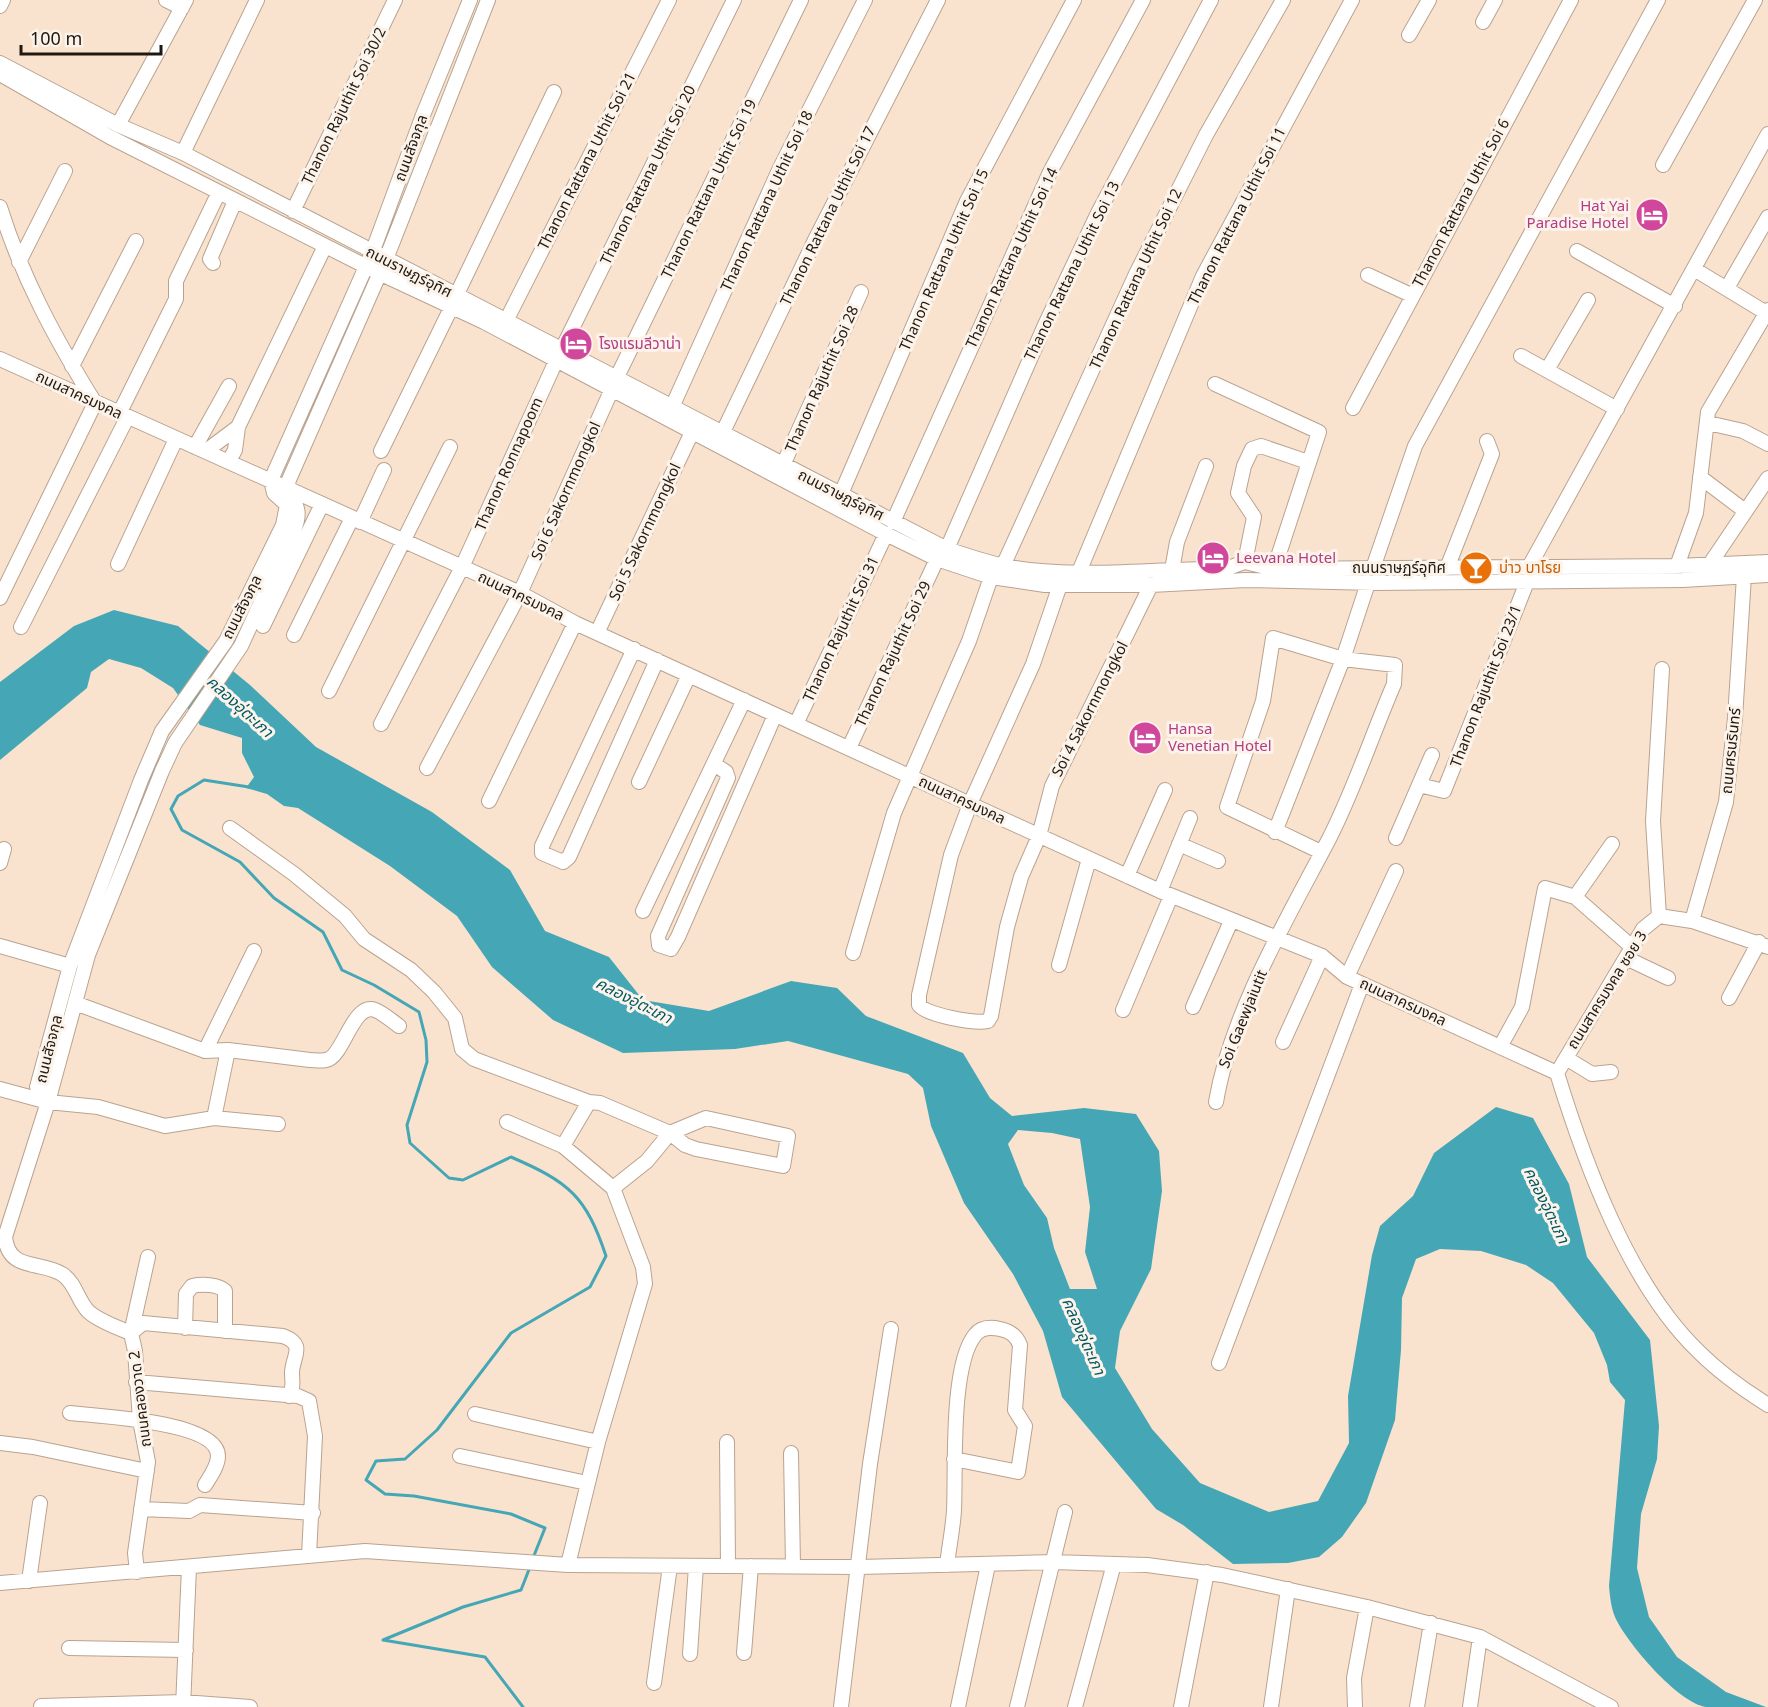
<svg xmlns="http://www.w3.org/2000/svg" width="1768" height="1707" font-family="'Noto Sans','Noto Sans Thai',sans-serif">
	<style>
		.water { fill: #45a7b5; fill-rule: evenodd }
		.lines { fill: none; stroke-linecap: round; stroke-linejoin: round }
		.stream { stroke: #45a7b5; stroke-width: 3 }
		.minor-casing { stroke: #b9a390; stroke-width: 16 }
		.minor { stroke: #fff; stroke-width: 14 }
		.labels { text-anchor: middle; stroke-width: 6; stroke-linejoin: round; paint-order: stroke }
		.street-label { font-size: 15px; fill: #211911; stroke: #fcf3ea }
		.hotel-label { font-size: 15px; fill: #b23c85; stroke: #fcf3ea; text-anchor: start }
		.food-label { font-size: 15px; fill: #c56008; stroke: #fcf3ea; text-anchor: start }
		.water-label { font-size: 16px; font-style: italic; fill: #005963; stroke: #fcf3ea }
	</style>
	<rect width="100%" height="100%" fill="#fae3ce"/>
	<path class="water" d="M 114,610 L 178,626 L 250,685 L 316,747 L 432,812 L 510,870 L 545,931 L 609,957 L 643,1000 L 709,1011 L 791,981 L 837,988 L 866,1016 L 963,1053 L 990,1098 L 1012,1116 L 1084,1108 L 1136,1114 L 1159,1151 L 1162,1191 L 1151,1269 L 1120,1331 L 1115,1368 L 1152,1429 L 1200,1483 L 1269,1512 L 1318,1501 L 1349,1443 L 1348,1396 L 1372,1255 L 1380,1226 L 1413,1196 L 1434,1153 L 1496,1107 L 1533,1118 L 1569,1184 L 1587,1257 L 1650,1340 L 1659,1426 L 1657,1459 L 1641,1514 L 1637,1568 L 1649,1617 L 1677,1657 L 1726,1692 L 1766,1707 C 1747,1707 1725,1707 1706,1707 C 1678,1703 1626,1642 1615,1617 C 1611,1607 1610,1597 1609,1586 L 1625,1400 L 1610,1382 L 1607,1365 L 1594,1333 L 1553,1283 L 1526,1265 L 1481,1251 L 1440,1249 L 1416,1259 L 1402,1298 L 1401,1350 L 1395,1420 L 1366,1503 L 1342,1537 L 1319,1557 L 1288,1563 L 1233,1564 L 1183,1525 L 1156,1509 L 1062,1397 L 1043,1331 L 1013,1274 L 964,1203 L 931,1126 L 923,1088 L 908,1074 L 788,1041 L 735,1049 L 623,1053 L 553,1020 L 492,967 L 457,916 L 390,866 L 298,808 L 284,806 L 267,794 L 246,788 L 254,777 L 242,753 L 242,738 L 200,725 L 173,688 L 141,668 L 109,659 L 91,672 L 87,688 L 0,760 L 0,682 L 74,626 ZM 1018,1130 L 1052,1133 L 1080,1139 L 1090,1207 L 1085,1252 L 1097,1289 L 1070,1289 L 1054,1248 L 1047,1218 L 1024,1185 L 1008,1144 Z"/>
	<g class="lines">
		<path class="stream" d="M 249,787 L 204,780 L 178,796 L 171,809 L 182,830 L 240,862 L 274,898 L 323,932 L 342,970 L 374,985 L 419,1012 L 426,1040 L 427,1062 L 407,1125 L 410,1143 L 449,1178 L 463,1180 L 511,1157 C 569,1182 586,1196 606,1256 L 590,1287 L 511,1333 L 437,1430 L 405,1459 L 376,1461 L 366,1480 L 385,1494 L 414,1496 L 511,1514 L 545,1528 L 533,1558
			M 523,1707 L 485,1657 L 383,1640 L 463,1607 L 521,1590 L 530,1567"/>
		<defs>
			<path id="minor" d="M 166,0 L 182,8
				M 0,6 L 3,0
				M 1483,22 L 1495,0
				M 1409,35 L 1429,0
				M 0,63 L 118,125 L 183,153 L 947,549 C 965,555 985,562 1004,566 C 1076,580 1152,568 1225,569 L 1245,562 L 1274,569 L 1677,566 L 1768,562
				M 0,74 L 110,137 L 379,273 L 484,322 L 886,534 L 937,559 L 991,577 L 1045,585 L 1151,585 L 1246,580 L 1375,583 L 1683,580 L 1768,575
				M 118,125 L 186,0
				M 183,153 L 257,0
				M 1663,165 L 1755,0
				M 0,207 C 22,278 56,340 95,403 L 0,598
				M 293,211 L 395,0
				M 1577,251 L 1675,306
				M 19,262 L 65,171
				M 213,263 L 210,259 L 235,201
				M 1694,269 L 1768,314
				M 1368,275 L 1411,295
				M 1727,288 L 1768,217
				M 456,296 L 554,92
				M 506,321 L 669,0
				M 562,349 L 734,0
				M 1521,356 L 1617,409
				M 0,359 L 520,593 L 575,623 L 1160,891 L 1322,956 L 1347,977 L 1557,1073 C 1585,1164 1629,1285 1699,1352 C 1720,1373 1744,1390 1768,1405
				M 72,366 L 136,241
				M 1547,370 L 1588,300
				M 617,377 L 801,0
				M 1215,384 L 1319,432 L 1274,569
				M 673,405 L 780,168 L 865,0
				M 1353,408 L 1571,0
				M 119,414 L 176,299 L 176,281 L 219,192
				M 1708,423 L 1743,431 L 1768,444
				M 722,434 L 815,240 L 938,0
				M 195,447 L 229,386
				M 206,451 L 238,427
				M 381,451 L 452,306
				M 229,461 L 235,450 L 238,427 L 325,246
				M 783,465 L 861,292
				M 1700,477 L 1745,511
				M 841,494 L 967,201 L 1074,0
				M 360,522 L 384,470
				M 893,522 L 1050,172 L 1143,0
				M 947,549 L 1045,325 L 1098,213 L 1211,0
				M 1245,562 L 1254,517 L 1238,493 L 1244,466 L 1252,449 L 1261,446 L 1308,462
				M 118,564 L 176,439
				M 1710,564 L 1768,478
				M 1003,566 L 1136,274 L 1206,135 L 1283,0
				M 1677,566 L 1696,513 L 1708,412 L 1768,310
				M 1529,567 L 1768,134
				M 1373,568 L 1415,446 L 1658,0
				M 1447,568 L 1492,454 L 1487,441
				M 1172,570 L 1177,542 L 1206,466
				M 1079,572 L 1203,276 L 1352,0
				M 1060,585 L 1033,664 L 970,804 L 951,855 L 919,995 L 919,1005 C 926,1015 975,1024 988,1021 L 991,1016 L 1007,927 L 1021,877 L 1039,836 L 1052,786 L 1151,585
				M 263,626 L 322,504
				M 21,627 L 127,418
				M 597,633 L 693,430
				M 294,635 L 352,518
				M 634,649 L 542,846 L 542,853 L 563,862 L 569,857 L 657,660
				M 329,691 L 450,447
				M 381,724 L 462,567 L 556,361
				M 796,724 L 886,534
				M 849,748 L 937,559
				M 714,764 L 726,772 L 728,778 L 658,936 L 659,945 L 671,949 L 678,937 L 775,715
				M 427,768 L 520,593 L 612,389
				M 639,782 L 689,675
				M 1419,785 L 1444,791 L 1527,582
				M 489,801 L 575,623
				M 230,828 L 294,874 L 345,916 L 364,939 L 411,970 L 434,992 L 455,1018 L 462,1049 L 474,1059 L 589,1102 L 600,1103 L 670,1133 L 685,1145 L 696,1149 L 783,1166 L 788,1136 L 706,1118 L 670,1133 L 647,1161 L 613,1188 L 643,1267 L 645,1284 L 598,1442 L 568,1565
				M 1275,832 L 1343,659 L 1368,583
				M 1396,838 L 1432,755
				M 1179,844 L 1218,861
				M 0,863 L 4,849
				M 1127,876 L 1165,790
				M 1160,891 L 1190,818
				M 1575,897 L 1612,844
				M 643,911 L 744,700
				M 1659,916 L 1653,821 L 1662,669
				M 1692,921 L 1726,802 L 1735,718 L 1744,576
				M 0,946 L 70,966
				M 853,953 L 894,813 L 969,641 L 991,577
				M 1626,958 L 1668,978
				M 1059,965 L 1089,859
				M 1347,977 L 1396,871
				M 1729,998 L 1759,942
				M 75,1003 L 205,1051 L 228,1050 L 310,1060 C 316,1060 323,1062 329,1059 C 344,1052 354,1002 375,1010 C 383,1013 392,1021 399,1026
				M 1193,1007 L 1231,921
				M 1123,1010 L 1171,896
				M 1283,1042 L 1322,956
				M 1500,1047 L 1522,1007 L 1545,888 L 1575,897 L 1632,947
				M 205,1051 L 254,951
				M 1566,1058 L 1592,1074 L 1611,1072
				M 1557,1073 L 1643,929 L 1659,916 L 1692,921 L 1768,947
				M 0,1089 L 48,1102 L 98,1107 L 165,1126 L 214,1118 L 278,1124
				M 48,1102 L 37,1087 L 70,966 L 141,780 L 162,731 L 226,641 L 283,525 L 287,505 L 274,493 L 271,480 L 372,253 L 423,115 L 470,0
				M 1216,1102 C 1231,1013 1287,919 1329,839 C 1354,790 1372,735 1394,684 L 1395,665 L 1343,659 L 1273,638 L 1263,701 L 1227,807 L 1321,852
				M 214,1118 L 228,1050
				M 507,1122 L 563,1146 L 613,1188
				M 563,1146 L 589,1102
				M 148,1257 L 131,1333 L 143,1323 L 283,1336 C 306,1345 293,1355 292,1372 C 292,1382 294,1387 289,1396
				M 185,1328 L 186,1294 L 192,1286 C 202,1284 218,1284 225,1291 L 225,1331
				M 1219,1363 L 1362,984
				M 136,1382 L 298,1396 L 309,1401 L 315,1436 L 309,1556
				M 70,1413 C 96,1416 218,1421 218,1456 C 218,1466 210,1477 205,1485
				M 475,1414 L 598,1442
				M 727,1442 L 728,1566
				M 0,1443 L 33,1447 L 147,1471
				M 791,1453 L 793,1566
				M 460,1456 L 587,1483
				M 141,1509 L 189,1511 L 200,1505 L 313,1513
				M 947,1565 C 949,1547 953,1528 954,1510 C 956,1470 950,1366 975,1335 C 981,1327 991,1327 1000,1329 C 1010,1331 1016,1335 1020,1345 L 1015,1410 L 1025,1426 L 1018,1472 L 954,1459
				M 137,1572 L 135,1553 L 148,1462 L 140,1420 L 135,1351 L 131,1333 C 118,1328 99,1321 89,1312 C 78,1302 76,1283 62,1274 C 39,1260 9,1272 5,1237 L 48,1102 L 88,955 L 162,771 L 175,743 L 241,646 L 294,530 C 304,505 291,504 288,482 L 386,259 L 488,0
				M 29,1581 L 40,1503
				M 0,1583 L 365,1551 L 568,1565 L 859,1567 L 1053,1562 L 1147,1565 L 1222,1575 L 1367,1607 L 1480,1637 L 1611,1707
				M 69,1648 L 186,1650
				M 744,1653 L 751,1566
				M 690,1654 L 696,1566
				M 654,1683 L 670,1566
				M 41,1706 L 183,1702 L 250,1707
				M 183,1707 L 189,1567
				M 841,1707 L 870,1464 L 891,1329
				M 958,1707 L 988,1565
				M 1017,1707 L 1065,1512
				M 1075,1707 L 1114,1564
				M 1181,1707 L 1207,1572
				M 1271,1707 L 1288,1589
				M 1355,1707 L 1354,1678 L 1367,1607
				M 1417,1707 L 1431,1623
				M 1470,1707 L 1480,1637"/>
		</defs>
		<use href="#minor" class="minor-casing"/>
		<use href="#minor" class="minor"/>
	</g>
	<defs>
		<symbol id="hotel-disc" viewBox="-11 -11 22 22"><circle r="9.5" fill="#d1479c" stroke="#fcf3ea"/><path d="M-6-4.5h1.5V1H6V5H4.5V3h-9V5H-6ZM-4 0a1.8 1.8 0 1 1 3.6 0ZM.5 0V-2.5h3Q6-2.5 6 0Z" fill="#fff"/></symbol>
		<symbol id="bar-disc" viewBox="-11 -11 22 22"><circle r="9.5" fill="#e8710a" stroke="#fcf3ea"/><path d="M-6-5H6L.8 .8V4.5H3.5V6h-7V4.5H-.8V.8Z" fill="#fff"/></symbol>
	</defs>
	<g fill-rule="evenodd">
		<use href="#hotel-disc" x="1633" y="196" width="38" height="38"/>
		<use href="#hotel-disc" x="557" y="325" width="38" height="38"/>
		<use href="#hotel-disc" x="1194" y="539" width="38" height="38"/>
		<use href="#bar-disc" x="1457" y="549" width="38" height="38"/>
		<use href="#hotel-disc" x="1126" y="719" width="38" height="38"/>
	</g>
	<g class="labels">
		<g class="street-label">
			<text transform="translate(344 106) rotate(-64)" y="5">Thanon Rajuthit Soi 30/2</text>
			<text transform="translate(411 148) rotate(-70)" y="5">ถนนสัจจกุล</text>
			<text transform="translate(587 161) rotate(-63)" y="5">Thanon Rattana Uthit Soi 21</text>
			<text transform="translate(648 175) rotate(-64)" y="5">Thanon Rattana Uthit Soi 20</text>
			<text transform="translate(709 189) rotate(-64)" y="5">Thanon Rattana Uthit Soi 19</text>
			<text transform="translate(767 201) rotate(-65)" y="5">Thanon Rattana Uthit Soi 18</text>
			<text transform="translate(1461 203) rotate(-62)" y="5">Thanon Rattana Uthit Soi 6</text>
			<text transform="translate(828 216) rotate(-64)" y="5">Thanon Rattana Uthit Soi 17</text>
			<text transform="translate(1237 216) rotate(-63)" y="5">Thanon Rattana Uthit Soi 11</text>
			<text transform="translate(1012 258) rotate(-65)" y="5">Thanon Rattana Uthit Soi 14</text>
			<text transform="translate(944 260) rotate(-66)" y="5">Thanon Rattana Uthit Soi 15</text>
			<text transform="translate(1072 271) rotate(-64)" y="5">Thanon Rattana Uthit Soi 13</text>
			<text transform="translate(409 272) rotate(27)" y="5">ถนนราษฏร์อุทิศ</text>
			<text transform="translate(1136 279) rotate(-65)" y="5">Thanon Rattana Uthit Soi 12</text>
			<text transform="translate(822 379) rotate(-66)" y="5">Thanon Rajuthit Soi 28</text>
			<text transform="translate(79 395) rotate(25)" y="5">ถนนสาครมงคล</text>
			<text transform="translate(509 464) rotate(-66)" y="5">Thanon Ronnapoom</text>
			<text transform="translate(566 491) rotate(-66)" y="5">Soi 6 Sakornmongkol</text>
			<text transform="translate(841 495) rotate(27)" y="5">ถนนราษฏร์อุทิศ</text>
			<text transform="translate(645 532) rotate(-65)" y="5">Soi 5 Sakornmongkol</text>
			<text x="1399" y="573">ถนนราษฏร์อุทิศ</text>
			<text transform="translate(521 596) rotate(26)" y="5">ถนนสาครมงคล</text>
			<text transform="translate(242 607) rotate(-63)" y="5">ถนนสัจจกุล</text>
			<text transform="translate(841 629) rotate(-65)" y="5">Thanon Rajuthit Soi 31</text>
			<text transform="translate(893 654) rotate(-65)" y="5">Thanon Rajuthit Soi 29</text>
			<text transform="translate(1486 686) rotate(-69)" y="5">Thanon Rajuthit Soi 23/1</text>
			<text transform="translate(1090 709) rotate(-63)" y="5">Soi 4 Sakornmongkol</text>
			<text transform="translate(1731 751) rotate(-84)" y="5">ถนนศรนรินทร์</text>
			<text transform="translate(962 800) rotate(25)" y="5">ถนนสาครมงคล</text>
			<text transform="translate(1607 990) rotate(-58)" y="5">ถนนสาครมงคล ซอย 3</text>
			<text transform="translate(1403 1002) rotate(25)" y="5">ถนนสาครมงคล</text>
			<text transform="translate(1243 1019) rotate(-68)" y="5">Soi Gaewjaiutit</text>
			<text transform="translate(49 1049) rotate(-76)" y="5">ถนนสัจจกุล</text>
			<text transform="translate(140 1399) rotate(-97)" y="5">ถนนคลองวาด 2</text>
		</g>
		<g class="hotel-label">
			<text x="1629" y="211" text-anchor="end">Hat Yai<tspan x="1629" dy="17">Paradise Hotel</tspan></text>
			<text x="599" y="349">โรงแรมลีวาน่า</text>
			<text x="1236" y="563">Leevana Hotel</text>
			<text x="1168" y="734">Hansa<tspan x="1168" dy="17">Venetian Hotel</tspan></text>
		</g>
		<g class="food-label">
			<text x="1499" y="573">บ่าว บาโรย</text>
		</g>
		<g class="water-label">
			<text transform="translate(240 706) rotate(42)" y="6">คลองอุ่ตะเภา</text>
			<text transform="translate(634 1000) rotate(27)" y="6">คลองอุ่ตะเภา</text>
			<text transform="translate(1547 1205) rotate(64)" y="6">คลองอุ่ตะเภา</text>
			<text transform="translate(1084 1336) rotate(66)" y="6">คลองอุ่ตะเภา</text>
		</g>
	</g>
	<path d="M21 45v9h140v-9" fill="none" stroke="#211911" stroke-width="3"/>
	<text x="30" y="45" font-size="18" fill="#211911" stroke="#fcf3ea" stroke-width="4.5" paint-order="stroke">100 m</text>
</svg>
